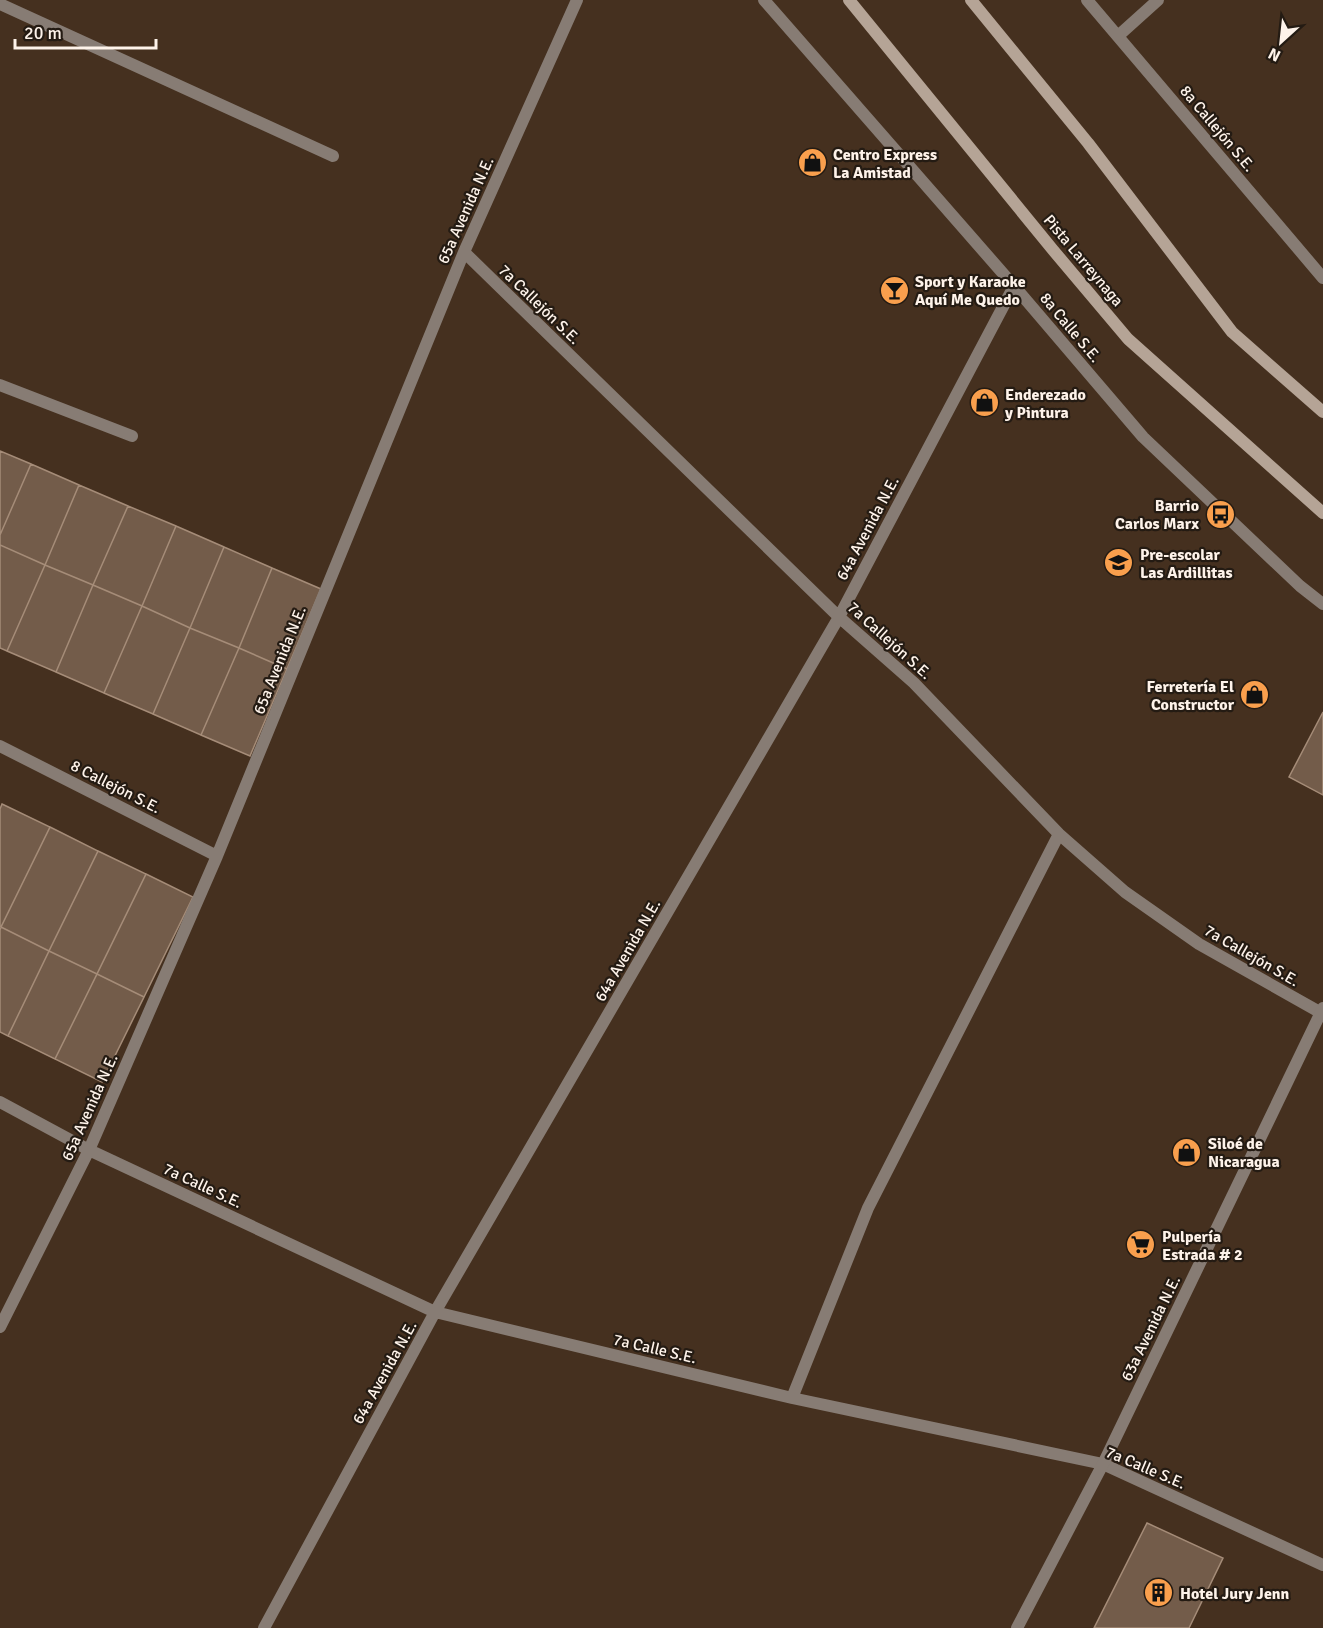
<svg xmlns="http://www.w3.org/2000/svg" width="1323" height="1628" font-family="Signika,sans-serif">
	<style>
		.building { fill: #735c4a; stroke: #a58c78; stroke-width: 1.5 }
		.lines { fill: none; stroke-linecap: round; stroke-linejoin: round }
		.minor { stroke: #877c74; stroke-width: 12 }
		.tertiary { stroke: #877c74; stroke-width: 12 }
		.secondary { stroke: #b5a496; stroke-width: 12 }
		.labels { text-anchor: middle; stroke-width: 4.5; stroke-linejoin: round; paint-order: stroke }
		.street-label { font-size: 16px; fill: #fef3ea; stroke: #241b13 }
		.poi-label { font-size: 16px; font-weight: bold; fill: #fef3ea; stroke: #241b13; text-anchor: start }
	</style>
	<rect width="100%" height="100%" fill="#45301f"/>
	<path class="building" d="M 0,451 L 31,464 L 0,535 Z
		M 31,464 L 79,485 L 45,565 L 0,545 L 0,535 Z
		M 79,485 L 128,506 L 93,585 L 45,565 Z
		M 128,506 L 176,526 L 142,606 L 93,585 Z
		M 176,526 L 224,547 L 190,628 L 142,606 Z
		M 0,545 L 45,565 L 7,651 L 0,648 Z
		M 224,547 L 272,568 L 239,648 L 190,628 Z
		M 45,565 L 93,585 L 56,672 L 7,651 Z
		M 272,568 L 321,589 L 287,669 L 239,648 Z
		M 93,585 L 142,606 L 104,693 L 56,672 Z
		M 142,606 L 190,628 L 153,714 L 104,693 Z
		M 190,628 L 239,648 L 201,735 L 153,714 Z
		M 239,648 L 287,669 L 250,756 L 201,735 Z
		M 1323,712 L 1323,795 L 1289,777 Z
		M 2,804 L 50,827 L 1,927 L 0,926 L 0,809 Z
		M 50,827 L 98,851 L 49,951 L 1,927 Z
		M 98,851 L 146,874 L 97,974 L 49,951 Z
		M 146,874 L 193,897 L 144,997 L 97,974 Z
		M 1,927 L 49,951 L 8,1036 L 0,1032 L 0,930 Z
		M 49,951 L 97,974 L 55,1059 L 8,1036 Z
		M 97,974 L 144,997 L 102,1082 L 55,1059 Z
		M 1147,1523 L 1223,1558 L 1189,1628 L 1094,1628 Z"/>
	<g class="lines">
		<path class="minor" d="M 764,0 L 1014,286 L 1143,437 L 1300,586 L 1323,604
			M 1087,0 L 1323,278
			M 0,4 L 333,156
			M 1118,36 L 1158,0
			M 464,252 L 839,617 L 914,683 L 1059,834 L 1125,892 L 1199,944 L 1323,1014
			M 0,385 L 132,436
			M 0,746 L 217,856
			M 0,1102 L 89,1150 L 435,1312 L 792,1398 L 1103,1464 L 1323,1565
			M 0,1327 L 89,1150 L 217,856 L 464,252 L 577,0
			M 792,1398 L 868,1208 L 1059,834
			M 264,1628 L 435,1312 L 839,617 L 1014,286"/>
		<path class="tertiary" d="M 1017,1628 L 1103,1464 L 1323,1008"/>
		<path class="secondary" d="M 849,0 L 1053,250 L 1128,339 L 1323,513
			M 971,0 L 1088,143 L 1232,332 L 1323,412"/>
	</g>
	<defs>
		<symbol id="shop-disc" viewBox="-11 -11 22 22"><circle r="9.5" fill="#f99f4d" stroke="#241b13"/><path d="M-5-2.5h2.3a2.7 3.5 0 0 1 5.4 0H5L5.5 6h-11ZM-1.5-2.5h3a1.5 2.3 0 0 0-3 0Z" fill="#111"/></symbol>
		<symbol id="bar-disc" viewBox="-11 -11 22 22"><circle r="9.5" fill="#f99f4d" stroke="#241b13"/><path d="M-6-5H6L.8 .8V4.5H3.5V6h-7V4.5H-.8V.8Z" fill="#111"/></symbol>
		<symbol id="bus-disc" viewBox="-11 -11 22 22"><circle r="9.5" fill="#f99f4d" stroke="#241b13"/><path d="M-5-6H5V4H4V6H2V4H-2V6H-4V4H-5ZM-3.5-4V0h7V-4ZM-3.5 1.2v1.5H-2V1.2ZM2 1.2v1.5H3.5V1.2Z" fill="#111"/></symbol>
		<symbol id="school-disc" viewBox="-11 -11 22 22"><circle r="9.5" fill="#f99f4d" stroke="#241b13"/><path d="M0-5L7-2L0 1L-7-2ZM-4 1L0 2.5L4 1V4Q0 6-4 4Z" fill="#111"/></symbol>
		<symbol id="supermarket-disc" viewBox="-11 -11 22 22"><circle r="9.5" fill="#f99f4d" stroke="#241b13"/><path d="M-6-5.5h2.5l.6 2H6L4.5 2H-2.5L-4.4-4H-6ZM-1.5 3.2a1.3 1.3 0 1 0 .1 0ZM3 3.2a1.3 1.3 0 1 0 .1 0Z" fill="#111"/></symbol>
		<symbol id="building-disc" viewBox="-11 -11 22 22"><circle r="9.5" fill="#f99f4d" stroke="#241b13"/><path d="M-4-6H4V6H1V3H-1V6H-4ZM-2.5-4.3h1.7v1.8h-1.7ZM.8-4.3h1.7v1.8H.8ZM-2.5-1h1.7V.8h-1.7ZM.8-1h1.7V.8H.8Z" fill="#111"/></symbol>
	</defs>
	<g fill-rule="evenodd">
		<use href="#shop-disc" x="796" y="146" width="33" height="33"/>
		<use href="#bar-disc" x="878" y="274" width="33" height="33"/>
		<use href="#shop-disc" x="968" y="386" width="33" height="33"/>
		<use href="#bus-disc" x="1204" y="498" width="33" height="33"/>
		<use href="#school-disc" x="1102" y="546" width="33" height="33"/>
		<use href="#shop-disc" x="1238" y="678" width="33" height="33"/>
		<use href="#shop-disc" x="1170" y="1136" width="33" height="33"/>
		<use href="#supermarket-disc" x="1124" y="1228" width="33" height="33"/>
		<use href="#building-disc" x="1142" y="1576" width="33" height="33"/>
	</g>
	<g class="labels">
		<g class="street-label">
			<text transform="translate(1218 128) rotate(50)" y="6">8a Callejón S.E.</text>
			<text transform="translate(465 210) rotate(-66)" y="6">65a Avenida N.E.</text>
			<text transform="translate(1084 260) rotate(50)" y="6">Pista Larreynaga</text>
			<text transform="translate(540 304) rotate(44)" y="6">7a Callejón S.E.</text>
			<text transform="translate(1071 327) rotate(50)" y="6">8a Calle S.E.</text>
			<text transform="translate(867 528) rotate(-62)" y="6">64a Avenida N.E.</text>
			<text transform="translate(890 640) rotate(42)" y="6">7a Callejón S.E.</text>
			<text transform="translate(279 660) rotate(-68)" y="6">65a Avenida N.E.</text>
			<text transform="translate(116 786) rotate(27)" y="6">8 Callejón S.E.</text>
			<text transform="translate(627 950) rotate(-60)" y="6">64a Avenida N.E.</text>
			<text transform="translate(1252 955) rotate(30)" y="6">7a Callejón S.E.</text>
			<text transform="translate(89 1107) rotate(-66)" y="6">65a Avenida N.E.</text>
			<text transform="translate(203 1185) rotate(25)" y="6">7a Calle S.E.</text>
			<text transform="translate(1150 1328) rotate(-64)" y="6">63a Avenida N.E.</text>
			<text transform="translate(655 1348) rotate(13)" y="6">7a Calle S.E.</text>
			<text transform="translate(384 1372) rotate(-61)" y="6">64a Avenida N.E.</text>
			<text transform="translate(1146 1467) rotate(23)" y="6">7a Calle S.E.</text>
		</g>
		<g class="poi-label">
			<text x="833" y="160">Centro Express<tspan x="833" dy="18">La Amistad</tspan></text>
			<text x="915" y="287">Sport y Karaoke<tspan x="915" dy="18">Aquí Me Quedo</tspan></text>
			<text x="1005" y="400">Enderezado<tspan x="1005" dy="18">y Pintura</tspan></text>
			<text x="1199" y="511" text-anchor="end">Barrio<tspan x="1199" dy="18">Carlos Marx</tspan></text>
			<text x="1140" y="560">Pre-escolar<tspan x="1140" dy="18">Las Ardillitas</tspan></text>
			<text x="1234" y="692" text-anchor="end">Ferretería El<tspan x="1234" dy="18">Constructor</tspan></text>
			<text x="1208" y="1149">Siloé de<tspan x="1208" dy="18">Nicaragua</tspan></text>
			<text x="1162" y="1242">Pulpería<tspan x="1162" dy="18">Estrada # 2</tspan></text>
			<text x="1180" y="1599">Hotel Jury Jenn</text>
		</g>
	</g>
	<g transform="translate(1281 42) rotate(207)" stroke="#241b13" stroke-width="4.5" paint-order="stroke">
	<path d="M0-4.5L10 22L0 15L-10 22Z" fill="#fef3ea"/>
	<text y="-9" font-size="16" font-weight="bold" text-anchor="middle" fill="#fef3ea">N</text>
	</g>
	<path d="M15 39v9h141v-9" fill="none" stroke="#fef3ea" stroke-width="3"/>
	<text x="24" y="39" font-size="18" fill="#fef3ea" stroke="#241b13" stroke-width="4.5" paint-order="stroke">20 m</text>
</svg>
